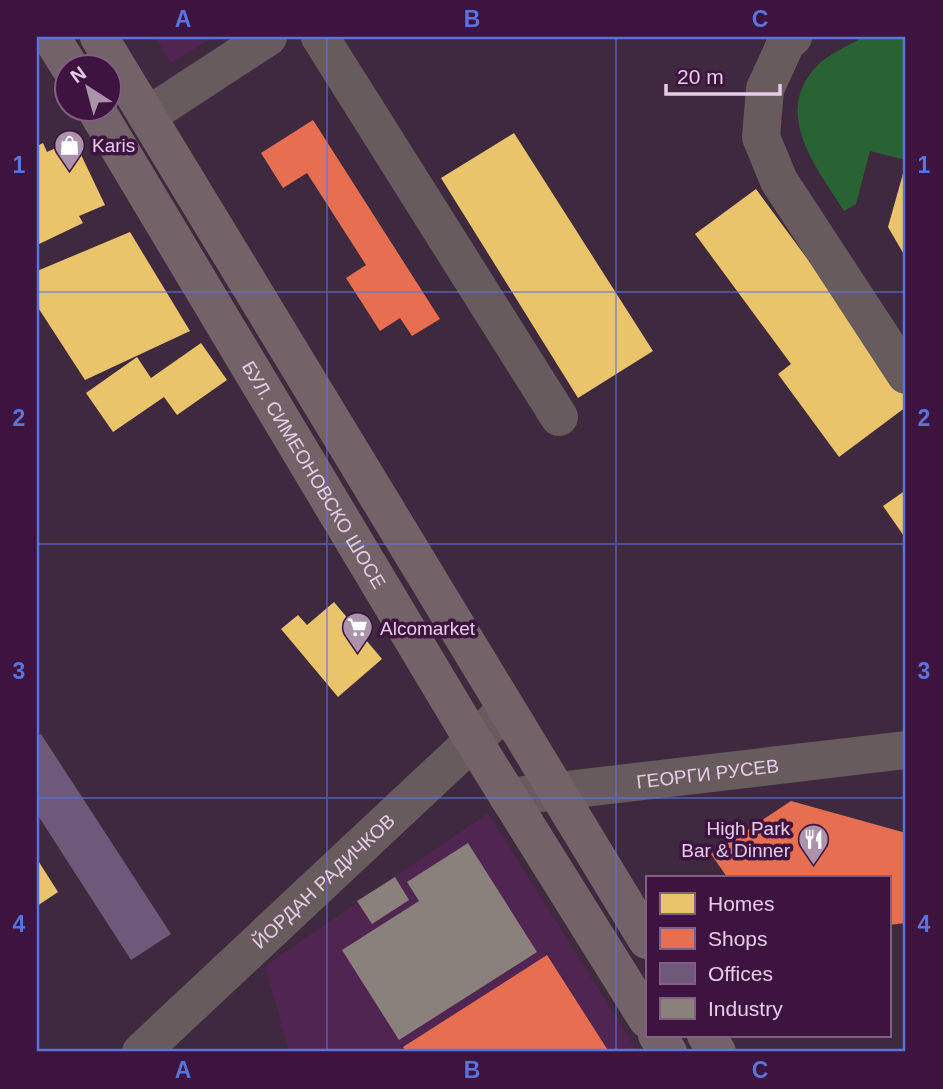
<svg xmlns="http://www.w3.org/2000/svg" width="943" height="1089" font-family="Arial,sans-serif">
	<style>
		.built { fill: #502551 }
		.green { fill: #296334 }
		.homes { fill: #e9c46a }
		.shops { fill: #e76f51 }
		.offices { fill: #6d597a }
		.industry { fill: #8a817c }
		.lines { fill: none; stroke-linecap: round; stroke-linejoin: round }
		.minor { stroke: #685b5e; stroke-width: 38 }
		.major { stroke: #736267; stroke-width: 38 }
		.grid { fill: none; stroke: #5974dc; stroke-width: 2; stroke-opacity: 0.55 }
		.labels { text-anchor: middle; stroke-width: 7; stroke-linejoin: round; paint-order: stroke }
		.poi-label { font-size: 19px; fill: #e6cce6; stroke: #3d143f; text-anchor: start }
		.street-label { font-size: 19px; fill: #e6cce6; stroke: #3d143f }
		.neatline { fill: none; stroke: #5974dc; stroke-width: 2.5 }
		.grid-label { font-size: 23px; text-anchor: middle; font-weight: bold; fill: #5974dc }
	</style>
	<rect width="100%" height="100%" fill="#3f293f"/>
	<path class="built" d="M 155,37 L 214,37 L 171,63 Z
		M 488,813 L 638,1052 L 289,1052 L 265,966 Z"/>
	<path class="green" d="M 863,37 L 906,37 L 906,160 L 870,151 L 856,204 L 844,211 C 816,166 769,110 821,62 C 833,52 850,45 863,37 Z"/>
	<path class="homes" d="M 514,133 L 653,351 L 578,398 L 441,178 Z
		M 74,140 L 105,205 L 79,216 L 83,223 L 37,245 L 37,146 L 43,143 L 47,152 Z
		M 906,163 L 906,258 L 888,227 Z
		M 756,189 L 906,393 L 906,407 L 839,457 L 778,374 L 791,364 L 695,234 Z
		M 130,232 L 190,331 L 85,380 L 37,306 L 37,271 Z
		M 201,343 L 227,380 L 177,415 L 164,397 L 113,432 L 86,393 L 137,357 L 151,378 Z
		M 906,490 L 906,539 L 883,506 Z
		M 334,602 L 382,659 L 338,697 L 281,629 L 298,615 L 307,625 Z
		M 37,859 L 58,892 L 37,906 Z"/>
	<path class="shops" d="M 313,120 L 440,319 L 412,336 L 400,318 L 380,331 L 346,278 L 366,265 L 307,173 L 283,188 L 261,153 Z
		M 791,801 L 906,833 L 906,923 L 889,925 L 889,877 L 727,877 L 711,854 Z
		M 547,955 L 609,1052 L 406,1052 L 403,1047 Z"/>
	<path class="offices" d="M 41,734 L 171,934 L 131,960 L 37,814 L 37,737 Z"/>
	<path class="industry" d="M 468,843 L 537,952 L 399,1040 L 342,950 L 419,901 L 407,882 Z
		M 395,877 L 409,900 L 372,924 L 357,901 Z"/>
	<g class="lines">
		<g class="minor">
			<path d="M 320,37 L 559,417"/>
			<path d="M 793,37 L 786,43 L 765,89 L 761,137 L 779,181 L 906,375"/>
			<path d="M 147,116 L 268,37"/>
			<path id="s1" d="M 508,797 L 906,750"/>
			<path id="s2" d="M 141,1052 L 506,710"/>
		</g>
		<g class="major">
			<path d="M 51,37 L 69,66"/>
			<path d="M 99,37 L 647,940"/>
			<path id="s3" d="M 95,108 L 473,740 L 647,1019"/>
			<path d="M 657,1035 L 668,1052"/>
			<path d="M 706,1035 L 717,1052"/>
		</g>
	</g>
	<path class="grid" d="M 327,37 L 327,1052M 616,37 L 616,1052M 37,292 L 906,292M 37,544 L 906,544M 37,798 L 906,798"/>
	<defs>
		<symbol id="shop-pin" viewBox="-11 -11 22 30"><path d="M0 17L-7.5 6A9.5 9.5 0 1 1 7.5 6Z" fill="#ac93ac" stroke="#3d143f"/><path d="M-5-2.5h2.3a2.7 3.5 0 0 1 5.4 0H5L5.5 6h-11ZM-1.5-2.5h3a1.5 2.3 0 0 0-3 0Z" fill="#fff"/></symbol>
		<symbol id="supermarket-pin" viewBox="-11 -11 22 30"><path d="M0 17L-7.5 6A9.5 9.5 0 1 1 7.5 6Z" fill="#ac93ac" stroke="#3d143f"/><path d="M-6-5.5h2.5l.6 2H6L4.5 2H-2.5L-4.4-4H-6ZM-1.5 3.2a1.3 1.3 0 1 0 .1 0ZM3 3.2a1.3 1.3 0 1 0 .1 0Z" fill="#fff"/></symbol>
		<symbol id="restaurant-pin" viewBox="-11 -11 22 30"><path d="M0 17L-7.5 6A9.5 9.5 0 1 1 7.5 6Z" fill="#ac93ac" stroke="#3d143f"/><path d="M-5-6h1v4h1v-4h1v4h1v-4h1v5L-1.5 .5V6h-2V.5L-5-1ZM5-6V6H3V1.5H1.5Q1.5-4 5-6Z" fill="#fff"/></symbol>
	</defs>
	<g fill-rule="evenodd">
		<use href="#shop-pin" x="52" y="128" width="35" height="47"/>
		<use href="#supermarket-pin" x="340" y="610" width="35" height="47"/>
		<use href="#restaurant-pin" x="796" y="822" width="35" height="47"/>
	</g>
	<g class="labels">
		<g class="poi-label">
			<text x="92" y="152">Karis</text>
			<text x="380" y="635">Alcomarket</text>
			<text x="790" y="835" text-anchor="end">High Park<tspan x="790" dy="22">Bar &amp; Dinner</tspan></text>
		</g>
		<g class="street-label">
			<text dy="7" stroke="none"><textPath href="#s3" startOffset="427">БУЛ. СИМЕОНОВСКО ШОСЕ</textPath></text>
			<text dy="7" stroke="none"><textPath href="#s1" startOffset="201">ГЕОРГИ РУСЕВ</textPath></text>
			<text dy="7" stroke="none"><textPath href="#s2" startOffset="250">ЙОРДАН РАДИЧКОВ</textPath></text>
		</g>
	</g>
	<rect width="943" height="1089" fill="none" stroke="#3d143f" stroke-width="77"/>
	<rect x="646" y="876" width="245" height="161" fill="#3d143f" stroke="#815e82" stroke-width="2"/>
	<rect x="660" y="893" width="35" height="21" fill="#e9c46a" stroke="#815e82" stroke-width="2"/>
	<text x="708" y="911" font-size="21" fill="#e6cce6">Homes</text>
	<rect x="660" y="928" width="35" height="21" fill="#e76f51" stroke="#815e82" stroke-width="2"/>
	<text x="708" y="946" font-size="21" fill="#e6cce6">Shops</text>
	<rect x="660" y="963" width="35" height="21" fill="#6d597a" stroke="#815e82" stroke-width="2"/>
	<text x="708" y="981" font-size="21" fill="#e6cce6">Offices</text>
	<rect x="660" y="998" width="35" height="21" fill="#8a817c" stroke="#815e82" stroke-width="2"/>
	<text x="708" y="1016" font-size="21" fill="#e6cce6">Industry</text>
	<g transform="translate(88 88) rotate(324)"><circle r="33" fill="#3d143f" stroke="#815e82" stroke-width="2"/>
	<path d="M0-5L12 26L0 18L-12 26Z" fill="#ac93ac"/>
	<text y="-10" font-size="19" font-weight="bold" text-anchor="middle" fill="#e6cce6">N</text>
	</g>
	<path d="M666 84v10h114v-10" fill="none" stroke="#e6cce6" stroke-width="3.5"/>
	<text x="677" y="84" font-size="21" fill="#e6cce6" stroke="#3d143f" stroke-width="5" paint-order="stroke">20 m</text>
	<rect x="38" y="38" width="866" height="1012" class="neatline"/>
	<g class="grid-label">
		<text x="183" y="27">A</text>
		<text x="472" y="27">B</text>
		<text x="760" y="27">C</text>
		<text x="19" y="173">1</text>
		<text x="924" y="173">1</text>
		<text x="19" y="426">2</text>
		<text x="924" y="426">2</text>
		<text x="19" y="679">3</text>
		<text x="924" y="679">3</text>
		<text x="19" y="932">4</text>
		<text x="924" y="932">4</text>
		<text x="183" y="1078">A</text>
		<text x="472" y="1078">B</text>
		<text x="760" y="1078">C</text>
	</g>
</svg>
